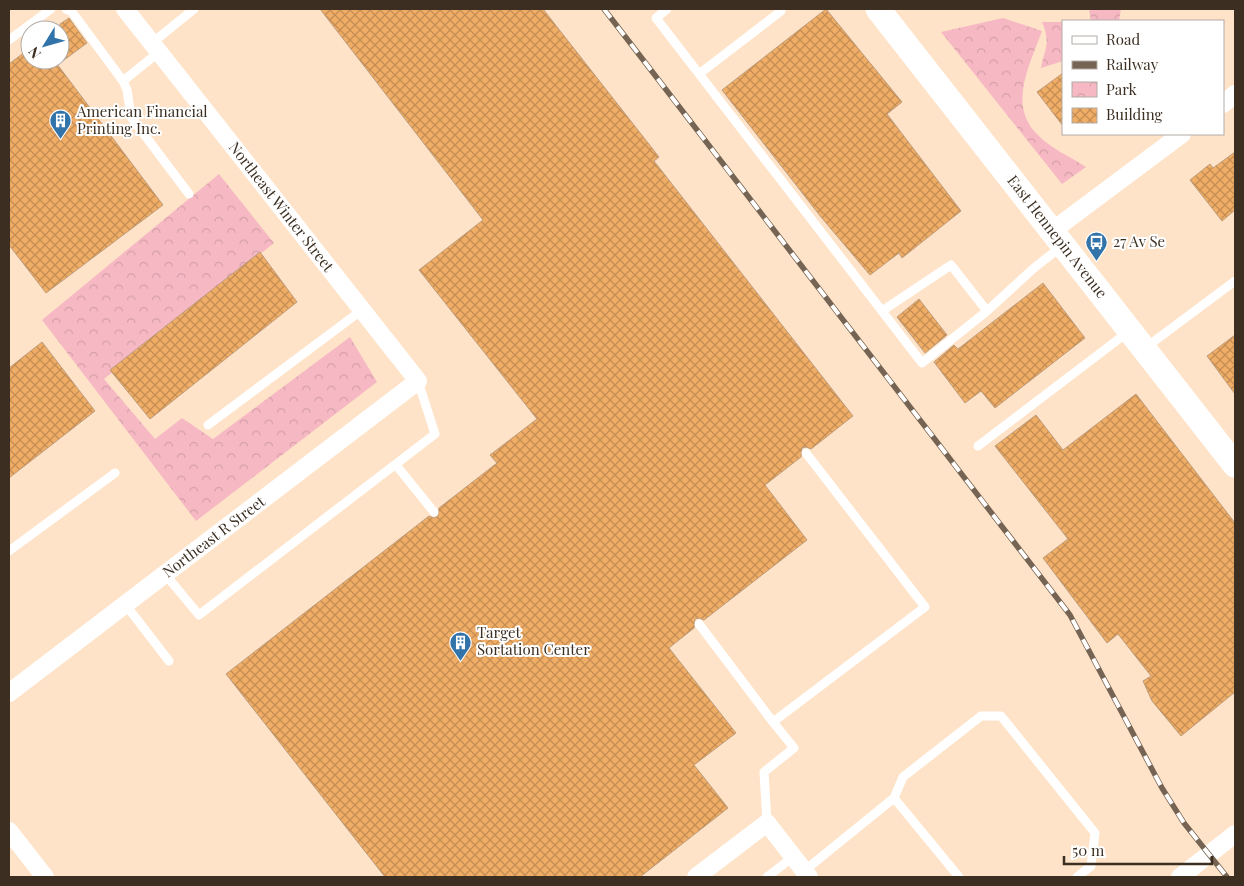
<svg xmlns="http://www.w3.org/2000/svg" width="1244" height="886" font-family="'Playfair Display',serif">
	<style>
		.park { fill: url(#park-crowns) }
		.building { fill: url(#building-cross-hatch); stroke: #be9e7e }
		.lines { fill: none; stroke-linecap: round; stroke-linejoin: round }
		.service { stroke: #fff; stroke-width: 9 }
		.minor { stroke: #fff; stroke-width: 18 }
		.secondary { stroke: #fff; stroke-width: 25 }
		.rail-casing { stroke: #756453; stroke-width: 5.5 }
		.rail { stroke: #fff; stroke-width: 4; stroke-dasharray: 11; stroke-linecap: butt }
		.labels { text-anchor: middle; stroke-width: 4; stroke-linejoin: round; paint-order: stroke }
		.poi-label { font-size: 15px; fill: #3c2f22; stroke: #fff; text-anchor: start }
		.street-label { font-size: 15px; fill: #3c2f22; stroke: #fff }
	</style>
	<defs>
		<pattern id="park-crowns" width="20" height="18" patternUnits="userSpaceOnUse" patternTransform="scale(1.25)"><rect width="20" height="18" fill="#f6b9c4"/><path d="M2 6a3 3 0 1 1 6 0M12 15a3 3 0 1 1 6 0" fill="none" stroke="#d49fa8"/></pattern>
		<pattern id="building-cross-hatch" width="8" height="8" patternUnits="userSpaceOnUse" patternTransform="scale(1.25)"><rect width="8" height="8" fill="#f0ad66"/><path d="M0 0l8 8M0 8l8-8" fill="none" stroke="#c48d54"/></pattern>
	</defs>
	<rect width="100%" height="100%" fill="#fee3c8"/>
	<path class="park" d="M 1089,9 L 1121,9 L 1119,21 L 1091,21 Z
		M 1003,18 L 1042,31 C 1030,64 1007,106 1038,135 C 1050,148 1071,157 1086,167 L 1062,184 L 941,32 Z
		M 1042,22 L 1063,22 L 1063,61 L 1041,68 C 1045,48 1051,43 1042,22 Z
		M 219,174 L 274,243 L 104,379 L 155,439 L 182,418 L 213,439 L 350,337 L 377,382 L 196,521 L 42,320 Z"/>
	<path class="building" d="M 320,9 L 543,9 L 659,157 L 654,161 L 853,416 L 811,449 L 806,447 L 802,448 L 801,457 L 765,485 L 807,540 L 704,620 L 699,618 L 695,619 L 694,628 L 669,648 L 736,733 L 694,765 L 728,808 L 640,877 L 385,877 L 226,674 L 429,516 L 434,518 L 438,516 L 439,508 L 497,463 L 490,455 L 537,419 L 419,270 L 483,220 Z
		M 826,9 L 902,102 L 887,114 L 961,211 L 902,258 L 899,253 L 870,275 L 821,217 L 722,90 Z
		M 69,18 L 87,43 L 60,63 L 60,24 Z
		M 30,48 L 30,60 L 54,60 L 163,205 L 46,293 L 9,245 L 9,64 Z
		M 1063,73 L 1063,126 L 1037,92 Z
		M 1235,152 L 1235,210 L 1222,221 L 1190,180 L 1210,164 L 1213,168 Z
		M 260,252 L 297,302 L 150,419 L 110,370 Z
		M 1043,283 L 1085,338 L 995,408 L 981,391 L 965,403 L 934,362 L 954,345 L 958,349 Z
		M 919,299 L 947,335 L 925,353 L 897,317 Z
		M 1235,335 L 1235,394 L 1207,356 Z
		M 42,342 L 95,411 L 9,478 L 9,368 Z
		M 1136,394 L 1235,523 L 1235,692 L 1181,736 L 1152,701 L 1143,681 L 1151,676 L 1118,634 L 1107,643 L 1043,558 L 1068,539 L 995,446 L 1036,415 L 1063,450 Z"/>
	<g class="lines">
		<path class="service" d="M 66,9 L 72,12 L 123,81 L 127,90 L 131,117 L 189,194
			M 667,9 L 656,18 L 882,311 L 951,265 L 987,311 L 1034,268 L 1062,246
			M 9,40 L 51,9
			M 152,43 L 194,9
			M 699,74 L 781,11
			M 123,81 L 159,52
			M 882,311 L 922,363 L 987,311
			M 1145,348 L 1235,281
			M 208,425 L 362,310
			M 978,446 L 1128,332
			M 396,465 L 434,512
			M 9,551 L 115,473
			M 165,574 L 199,615 L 435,434 L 418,381
			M 125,604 L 169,661
			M 699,624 L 773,722
			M 894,798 L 903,777 L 981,716 L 1001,716 L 1095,833 L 1091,866 L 1077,877
			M 767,823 L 764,772 L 794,748 L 773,722 L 925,607 L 806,453
			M 804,871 L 894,798 L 959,877
			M 767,877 L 793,857"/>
		<path class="minor" d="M 1223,104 L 1235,94
			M 1052,231 L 1182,134
			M 9,693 L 418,381 L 125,9
			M 9,831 L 45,877
			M 696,877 L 767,823 L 809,877
			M 1180,877 L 1235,834"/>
		<path class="secondary" d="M 878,9 L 1235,465"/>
		<defs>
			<path id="rail" d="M 604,9 L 1070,615 L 1162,788 L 1184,823 L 1227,877"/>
		</defs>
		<use href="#rail" class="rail-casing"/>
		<use href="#rail" class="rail"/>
	</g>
	<defs>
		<symbol id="building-pin" viewBox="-11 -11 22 30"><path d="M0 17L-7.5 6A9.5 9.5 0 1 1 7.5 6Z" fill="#3273aa" stroke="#fff"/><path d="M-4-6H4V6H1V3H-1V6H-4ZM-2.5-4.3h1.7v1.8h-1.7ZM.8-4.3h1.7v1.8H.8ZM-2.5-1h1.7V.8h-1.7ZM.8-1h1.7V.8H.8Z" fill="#fff"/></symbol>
		<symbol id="bus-pin" viewBox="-11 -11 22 30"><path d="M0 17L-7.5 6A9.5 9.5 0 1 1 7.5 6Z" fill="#3273aa" stroke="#fff"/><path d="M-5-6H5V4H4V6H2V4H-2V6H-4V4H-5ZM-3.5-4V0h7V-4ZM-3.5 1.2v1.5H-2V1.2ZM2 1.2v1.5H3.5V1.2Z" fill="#fff"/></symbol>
	</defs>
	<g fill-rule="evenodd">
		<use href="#building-pin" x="48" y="108" width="25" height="34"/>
		<use href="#bus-pin" x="1084" y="230" width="25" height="34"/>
		<use href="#building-pin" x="448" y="630" width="25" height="34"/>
	</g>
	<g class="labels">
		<g class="poi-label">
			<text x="77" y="117">American Financial<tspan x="77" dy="17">Printing Inc.</tspan></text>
			<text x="1113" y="247">27 Av Se</text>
			<text x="477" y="638">Target<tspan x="477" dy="17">Sortation Center</tspan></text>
		</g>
		<g class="street-label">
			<text transform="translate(281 207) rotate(52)" y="5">Northeast Winter Street</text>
			<text transform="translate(1057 237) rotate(52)" y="5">East Hennepin Avenue</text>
			<text transform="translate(214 537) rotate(-37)" y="5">Northeast R Street</text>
		</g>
	</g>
	<rect width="1244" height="886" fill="none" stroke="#3c2f22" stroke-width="20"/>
	<rect x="1062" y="20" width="162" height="115" fill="#ffffff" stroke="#b1aca7"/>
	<rect x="1072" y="36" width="25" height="8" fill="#ffffff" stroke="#b1aca7"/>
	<text x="1106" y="45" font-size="15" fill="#3c2f22">Road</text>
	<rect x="1072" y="61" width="25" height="8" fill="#756453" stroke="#b1aca7"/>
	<text x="1106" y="70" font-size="15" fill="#3c2f22">Railway</text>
	<rect x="1072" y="82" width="25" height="15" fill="url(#park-crowns)" stroke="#b1aca7"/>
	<text x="1106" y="95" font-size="15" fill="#3c2f22">Park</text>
	<rect x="1072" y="108" width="25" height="15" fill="url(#building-cross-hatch)" stroke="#b1aca7"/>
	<text x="1106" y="120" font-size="15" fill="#3c2f22">Building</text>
	<g transform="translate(45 45) rotate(233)"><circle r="24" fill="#ffffff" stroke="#b1aca7"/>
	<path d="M0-4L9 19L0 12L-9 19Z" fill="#3273aa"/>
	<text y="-8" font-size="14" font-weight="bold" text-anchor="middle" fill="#3c2f22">N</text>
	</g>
	<path d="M1064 856v8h148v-8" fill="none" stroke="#3c2f22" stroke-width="2.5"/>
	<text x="1072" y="856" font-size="15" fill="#3c2f22" stroke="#ffffff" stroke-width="4" paint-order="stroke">50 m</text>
</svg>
